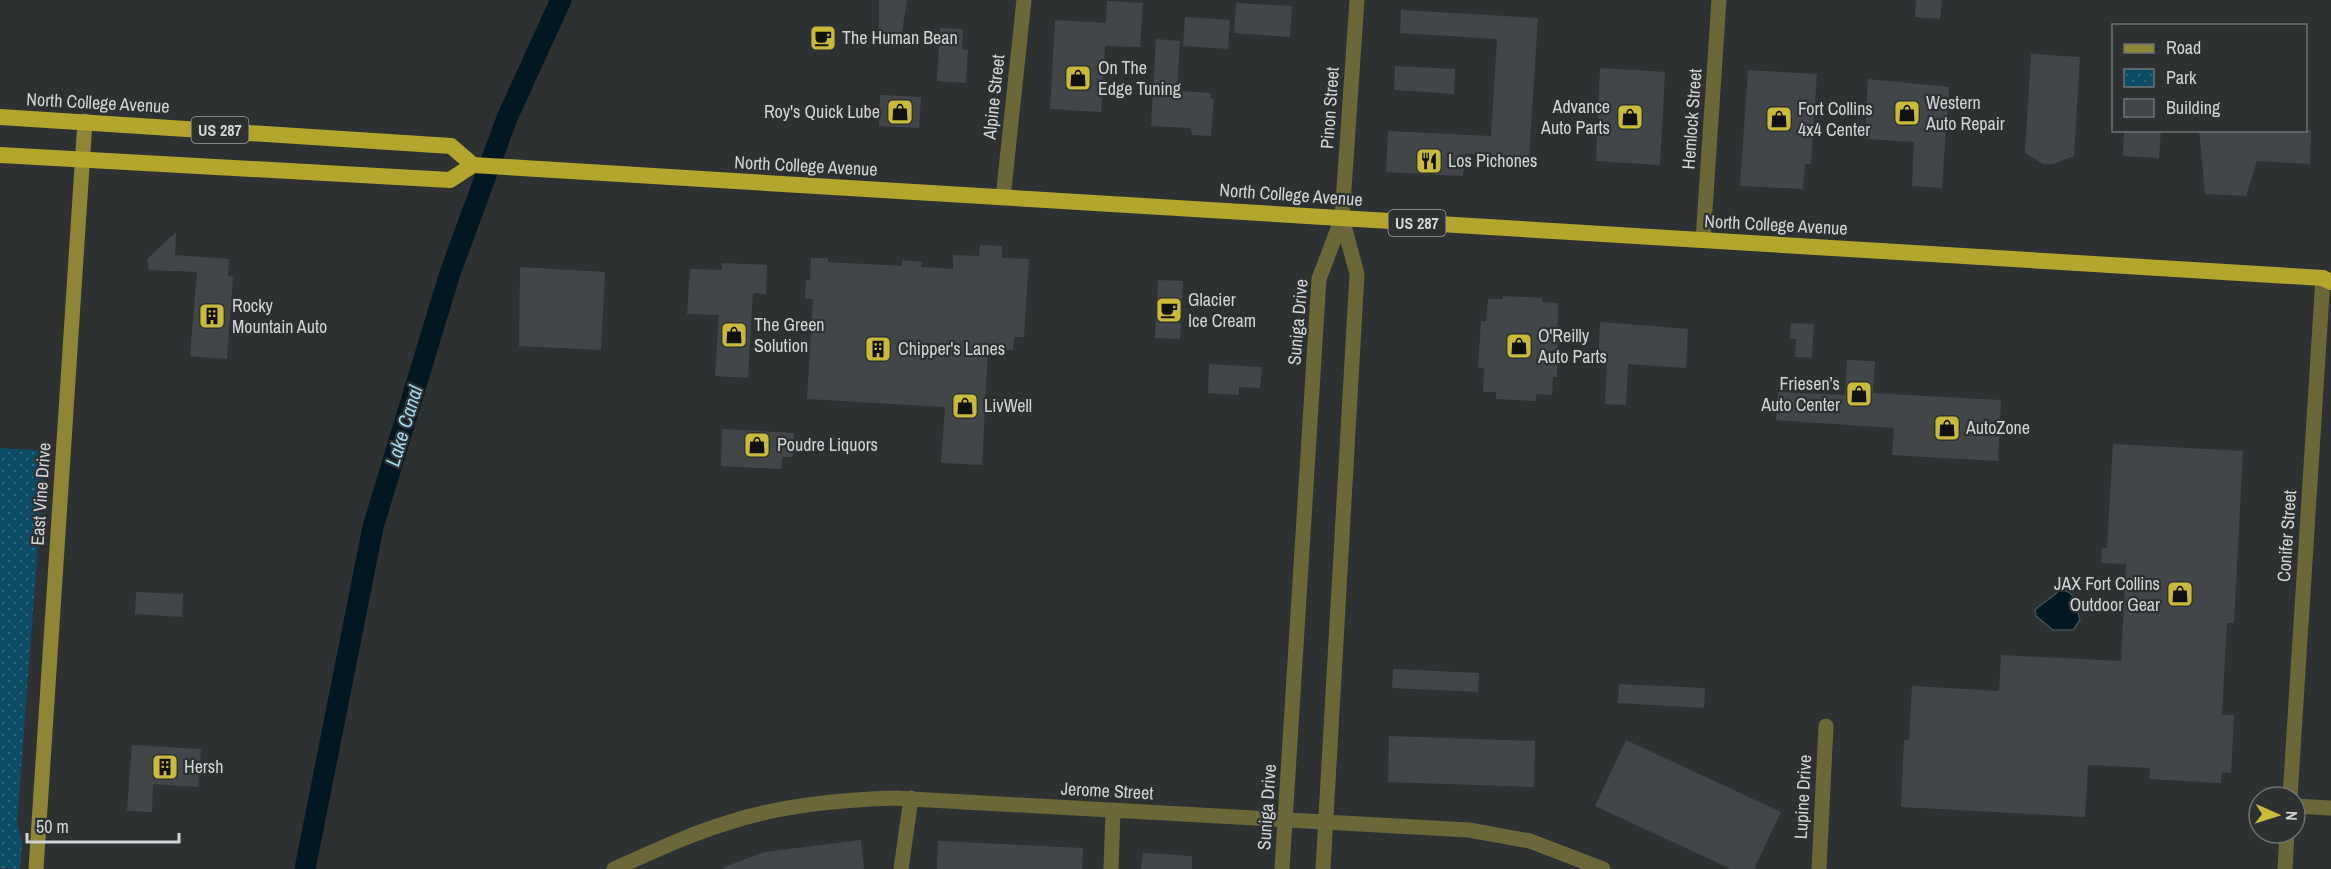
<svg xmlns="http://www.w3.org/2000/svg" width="2331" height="869" font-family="'Archivo Narrow',sans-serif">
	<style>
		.park { fill: url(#park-dots) }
		.water { fill: #021721; stroke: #405057; stroke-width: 1.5 }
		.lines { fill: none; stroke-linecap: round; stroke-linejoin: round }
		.canal { stroke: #021721; stroke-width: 21 }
		.building { fill: #424648 }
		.minor { stroke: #6c6738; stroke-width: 15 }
		.secondary { stroke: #8e8537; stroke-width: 15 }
		.trunk { stroke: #b4a62c; stroke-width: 16 }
		.labels { text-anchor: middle; stroke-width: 4.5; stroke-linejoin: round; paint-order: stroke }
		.shield { fill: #2d3132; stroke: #a0a3a4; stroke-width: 1.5 }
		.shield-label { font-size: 16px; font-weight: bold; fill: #d2d4d5 }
		.poi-label { font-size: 18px; fill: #d2d4d5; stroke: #2d3132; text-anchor: start }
		.street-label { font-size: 18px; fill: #d2d4d5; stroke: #2d3132 }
		.water-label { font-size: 20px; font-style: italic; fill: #a0d9f5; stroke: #2d3132 }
	</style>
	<defs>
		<pattern id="park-dots" width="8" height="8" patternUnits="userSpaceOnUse" patternTransform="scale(1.5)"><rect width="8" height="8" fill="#0c4c64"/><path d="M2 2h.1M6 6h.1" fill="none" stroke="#2e6579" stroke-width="1.8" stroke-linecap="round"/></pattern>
	</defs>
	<rect width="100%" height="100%" fill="#2d3132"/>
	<path class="park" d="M 0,448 L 45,451 L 17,823 L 22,842 L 20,869 L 0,868 Z"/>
	<path class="water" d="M 2060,589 C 2077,592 2076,605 2080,620 L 2073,630 L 2053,630 L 2036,616 L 2035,610 C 2044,601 2052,599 2060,589 Z"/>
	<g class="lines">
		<path class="canal" d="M 305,869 L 373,527 L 450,273 L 507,118 L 561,0"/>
	</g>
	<path class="building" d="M 879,0 L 907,0 L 901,39 L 879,38 Z
		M 1916,0 L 1942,0 L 1940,19 L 1915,17 Z
		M 1107,1 L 1143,3 L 1140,47 L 1105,46 L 1101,112 L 1050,109 L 1055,20 L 1106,23 Z
		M 1236,3 L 1292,6 L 1290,37 L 1234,33 Z
		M 1401,10 L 1538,18 L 1529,157 L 1465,153 L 1463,176 L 1386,172 L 1388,131 L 1491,136 L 1497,39 L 1400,33 Z
		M 1185,17 L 1230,20 L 1228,49 L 1183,46 Z
		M 940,28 L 963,29 L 962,49 L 968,50 L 966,83 L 937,81 Z
		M 1156,39 L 1180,41 L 1177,91 L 1211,93 L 1211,99 L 1214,99 L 1211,136 L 1192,135 L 1191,128 L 1151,126 Z
		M 2031,54 L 2080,57 L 2074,156 L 2053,164 L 2043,164 L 2025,153 Z
		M 1395,66 L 1455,69 L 1454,94 L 1394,90 Z
		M 1600,68 L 1665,72 L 1660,165 L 1596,161 Z
		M 1748,70 L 1817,74 L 1811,164 L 1805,164 L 1803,189 L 1740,186 Z
		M 1868,79 L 1949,87 L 1942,188 L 1912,186 L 1914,142 L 1865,139 Z
		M 880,95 L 921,97 L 919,128 L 879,126 Z
		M 2124,130 L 2161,130 L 2159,158 L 2123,156 Z
		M 2199,130 L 2311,130 L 2310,164 L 2257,161 L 2246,196 L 2205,194 Z
		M 176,232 L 175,255 L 229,259 L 228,276 L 233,277 L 227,359 L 190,356 L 197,272 L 149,270 L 147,259 Z
		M 980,245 L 1002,246 L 1002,258 L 1029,259 L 1024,337 L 1014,337 L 1013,350 L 988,349 L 982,465 L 941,463 L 945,407 L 807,399 L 813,299 L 805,299 L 806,280 L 810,280 L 811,258 L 828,258 L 828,262 L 902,266 L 902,260 L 922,262 L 921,267 L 953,269 L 953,255 L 979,256 Z
		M 722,263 L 767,265 L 766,294 L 753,293 L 748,378 L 715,376 L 719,315 L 687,314 L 690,269 L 722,270 Z
		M 520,267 L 605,272 L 601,350 L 519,346 Z
		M 1158,280 L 1183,281 L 1180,339 L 1155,338 Z
		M 1503,296 L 1542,298 L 1542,302 L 1558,303 L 1557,377 L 1553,377 L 1552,395 L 1536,394 L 1536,401 L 1496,399 L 1496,392 L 1483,392 L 1484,368 L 1478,368 L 1481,321 L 1486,321 L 1488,299 L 1503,299 Z
		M 1600,322 L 1688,329 L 1686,368 L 1628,364 L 1626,405 L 1605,404 L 1607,360 L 1598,359 Z
		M 1791,323 L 1814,324 L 1812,358 L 1795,357 L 1796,339 L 1790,339 Z
		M 1847,360 L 1875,361 L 1873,393 L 2001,400 L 1998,461 L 1892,455 L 1894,428 L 1776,420 L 1778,392 L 1845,395 Z
		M 1209,364 L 1262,367 L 1260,388 L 1239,387 L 1239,395 L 1208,393 Z
		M 722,429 L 794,433 L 793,457 L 782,457 L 781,469 L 721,466 Z
		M 2113,444 L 2243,451 L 2234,623 L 2227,623 L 2222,715 L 2234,715 L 2231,773 L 2222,772 L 2221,783 L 2149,779 L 2150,768 L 2088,765 L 2085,817 L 1901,807 L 1904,740 L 1909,740 L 1912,686 L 1999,691 L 2001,655 L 2121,661 L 2126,564 L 2101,563 L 2102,548 L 2107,548 Z
		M 136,592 L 183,594 L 182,617 L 135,614 Z
		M 1393,669 L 1479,673 L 1478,692 L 1392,688 Z
		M 1619,684 L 1705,688 L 1704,708 L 1618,703 Z
		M 1389,736 L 1535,741 L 1534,787 L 1388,782 Z
		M 1626,740 L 1781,812 L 1754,869 L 1731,869 L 1595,806 Z
		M 132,745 L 201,749 L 198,787 L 153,784 L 152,812 L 127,811 Z
		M 861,840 L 864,869 L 724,869 L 724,867 L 765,852 Z
		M 938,841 L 1083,848 L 1082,869 L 937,869 Z
		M 1143,853 L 1192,856 L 1192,869 L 1141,869 Z"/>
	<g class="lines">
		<path class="minor" d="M 1003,198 L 1024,0
			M 1703,240 L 1719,0
			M 2290,797 L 2323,278
			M 2295,806 L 2331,808
			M 614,869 C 652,852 690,834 730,822 C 783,805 839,800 894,798 L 1469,830 L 1530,841 L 1603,869
			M 901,869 L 911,798
			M 1111,869 L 1113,811
			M 1282,869 L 1319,279 L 1342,218 L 1357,0
			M 1323,869 L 1357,274 L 1342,218
			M 1819,869 L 1826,726
			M 2285,869 L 2287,833"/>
		<path class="secondary" d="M 36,869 L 85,121"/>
		<path class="trunk" d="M 0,117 L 451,146 L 473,165
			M 0,155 L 450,180 L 473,165 L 2323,278 L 2331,282"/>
	</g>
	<defs>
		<symbol id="cafe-square" viewBox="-11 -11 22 22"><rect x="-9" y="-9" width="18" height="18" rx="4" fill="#c9ba3a" stroke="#2d3132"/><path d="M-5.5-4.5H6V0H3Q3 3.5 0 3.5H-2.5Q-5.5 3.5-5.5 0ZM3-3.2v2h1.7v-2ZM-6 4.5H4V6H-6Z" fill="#111"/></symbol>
		<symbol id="shop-square" viewBox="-11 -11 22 22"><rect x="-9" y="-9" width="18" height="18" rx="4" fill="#c9ba3a" stroke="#2d3132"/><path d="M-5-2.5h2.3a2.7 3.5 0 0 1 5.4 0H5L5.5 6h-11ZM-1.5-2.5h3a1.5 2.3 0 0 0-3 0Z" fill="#111"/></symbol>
		<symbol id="restaurant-square" viewBox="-11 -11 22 22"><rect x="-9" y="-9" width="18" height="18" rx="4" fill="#c9ba3a" stroke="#2d3132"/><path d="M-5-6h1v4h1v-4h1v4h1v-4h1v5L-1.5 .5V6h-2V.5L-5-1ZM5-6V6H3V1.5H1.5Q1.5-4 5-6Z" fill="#111"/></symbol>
		<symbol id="building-square" viewBox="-11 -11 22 22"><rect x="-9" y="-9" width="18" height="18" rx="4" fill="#c9ba3a" stroke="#2d3132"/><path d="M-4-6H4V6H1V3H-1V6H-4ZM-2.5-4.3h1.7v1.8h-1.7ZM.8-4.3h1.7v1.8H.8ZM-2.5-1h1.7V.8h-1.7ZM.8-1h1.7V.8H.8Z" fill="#111"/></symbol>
	</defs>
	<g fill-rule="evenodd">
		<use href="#cafe-square" x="808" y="23" width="30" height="30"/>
		<use href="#shop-square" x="1063" y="63" width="30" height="30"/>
		<use href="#shop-square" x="885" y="97" width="30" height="30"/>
		<use href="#shop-square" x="1892" y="98" width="30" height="30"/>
		<use href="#shop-square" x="1615" y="102" width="30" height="30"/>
		<use href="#shop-square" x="1764" y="104" width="30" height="30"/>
		<use href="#restaurant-square" x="1414" y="146" width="30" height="30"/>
		<use href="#cafe-square" x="1154" y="295" width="30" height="30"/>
		<use href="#building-square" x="197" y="301" width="30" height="30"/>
		<use href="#shop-square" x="719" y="320" width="30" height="30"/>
		<use href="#shop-square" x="1504" y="331" width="30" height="30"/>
		<use href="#building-square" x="863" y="334" width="30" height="30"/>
		<use href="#shop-square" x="1844" y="379" width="30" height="30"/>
		<use href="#shop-square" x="950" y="391" width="30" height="30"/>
		<use href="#shop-square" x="1932" y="413" width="30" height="30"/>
		<use href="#shop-square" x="742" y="430" width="30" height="30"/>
		<use href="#shop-square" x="2165" y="579" width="30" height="30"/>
		<use href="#building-square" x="150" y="752" width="30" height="30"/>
	</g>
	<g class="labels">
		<g class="shield">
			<rect x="191.5" y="117" width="57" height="26" rx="4.5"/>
			<rect x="1388.5" y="210" width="57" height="26" rx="4.5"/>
		</g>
		<g class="shield-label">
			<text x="220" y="136">US 287</text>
			<text x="1417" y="229">US 287</text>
		</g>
		<g class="poi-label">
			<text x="842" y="44">The Human Bean</text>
			<text x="1098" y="74">On The<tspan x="1098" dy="21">Edge Tuning</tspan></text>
			<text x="1926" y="109">Western<tspan x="1926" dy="21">Auto Repair</tspan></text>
			<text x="1610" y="113" text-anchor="end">Advance<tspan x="1610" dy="21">Auto Parts</tspan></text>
			<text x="1798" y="115">Fort Collins<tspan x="1798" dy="21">4x4 Center</tspan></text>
			<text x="880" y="118" text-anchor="end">Roy's Quick Lube</text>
			<text x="1448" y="167">Los Pichones</text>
			<text x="1188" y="306">Glacier<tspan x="1188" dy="21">Ice Cream</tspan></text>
			<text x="232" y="312">Rocky<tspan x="232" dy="21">Mountain Auto</tspan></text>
			<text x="754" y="331">The Green<tspan x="754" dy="21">Solution</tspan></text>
			<text x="1538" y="342">O'Reilly<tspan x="1538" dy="21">Auto Parts</tspan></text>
			<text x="898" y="355">Chipper's Lanes</text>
			<text x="1840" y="390" text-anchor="end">Friesen’s<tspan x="1840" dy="21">Auto Center</tspan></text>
			<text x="984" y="412">LivWell</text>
			<text x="1966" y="434">AutoZone</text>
			<text x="777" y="451">Poudre Liquors</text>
			<text x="2160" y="590" text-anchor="end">JAX Fort Collins<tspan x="2160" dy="21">Outdoor Gear</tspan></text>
			<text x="184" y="773">Hersh</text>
		</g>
		<g class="street-label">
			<text transform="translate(994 97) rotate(-84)" y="6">Alpine Street</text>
			<text transform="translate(98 103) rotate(3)" y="6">North College Avenue</text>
			<text transform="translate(1330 108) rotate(-86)" y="6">Pinon Street</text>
			<text transform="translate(1692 119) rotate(-86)" y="6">Hemlock Street</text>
			<text transform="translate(806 166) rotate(3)" y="6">North College Avenue</text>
			<text transform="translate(1291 195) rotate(4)" y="6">North College Avenue</text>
			<text transform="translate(1776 225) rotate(3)" y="6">North College Avenue</text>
			<text transform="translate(1298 322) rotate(-85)" y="6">Suniga Drive</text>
			<text transform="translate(41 494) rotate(-86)" y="6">East Vine Drive</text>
			<text transform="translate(2287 536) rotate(-86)" y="6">Conifer Street</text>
			<text transform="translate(1107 791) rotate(3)" y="6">Jerome Street</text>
			<text transform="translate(1803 797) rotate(-87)" y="6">Lupine Drive</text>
			<text transform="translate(1267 807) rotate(-86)" y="6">Suniga Drive</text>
		</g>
		<g class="water-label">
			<text transform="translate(404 426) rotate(-73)" y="7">Lake Canal</text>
		</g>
	</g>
	<rect x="2112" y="24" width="195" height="108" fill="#2d3132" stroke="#6f7273" stroke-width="1.5"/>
	<rect x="2124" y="44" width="30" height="9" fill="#8e8537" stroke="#6f7273" stroke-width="1.5"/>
	<text x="2166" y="54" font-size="18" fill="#d2d4d5">Road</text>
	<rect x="2124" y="69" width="30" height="18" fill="url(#park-dots)" stroke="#6f7273" stroke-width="1.5"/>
	<text x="2166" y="84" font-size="18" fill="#d2d4d5">Park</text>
	<rect x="2124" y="99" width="30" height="18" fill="#424648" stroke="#6f7273" stroke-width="1.5"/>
	<text x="2166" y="114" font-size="18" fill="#d2d4d5">Building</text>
	<g transform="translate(2277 815) rotate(93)"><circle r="28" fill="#2d3132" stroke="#6f7273" stroke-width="1.5"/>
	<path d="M0-4.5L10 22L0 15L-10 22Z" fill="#c9ba3a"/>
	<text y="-9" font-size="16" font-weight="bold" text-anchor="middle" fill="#d2d4d5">N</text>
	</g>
	<path d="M27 833v9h152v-9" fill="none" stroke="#d2d4d5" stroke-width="3"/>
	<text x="36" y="833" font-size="18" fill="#d2d4d5" stroke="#2d3132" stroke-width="4.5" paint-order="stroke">50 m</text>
</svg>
